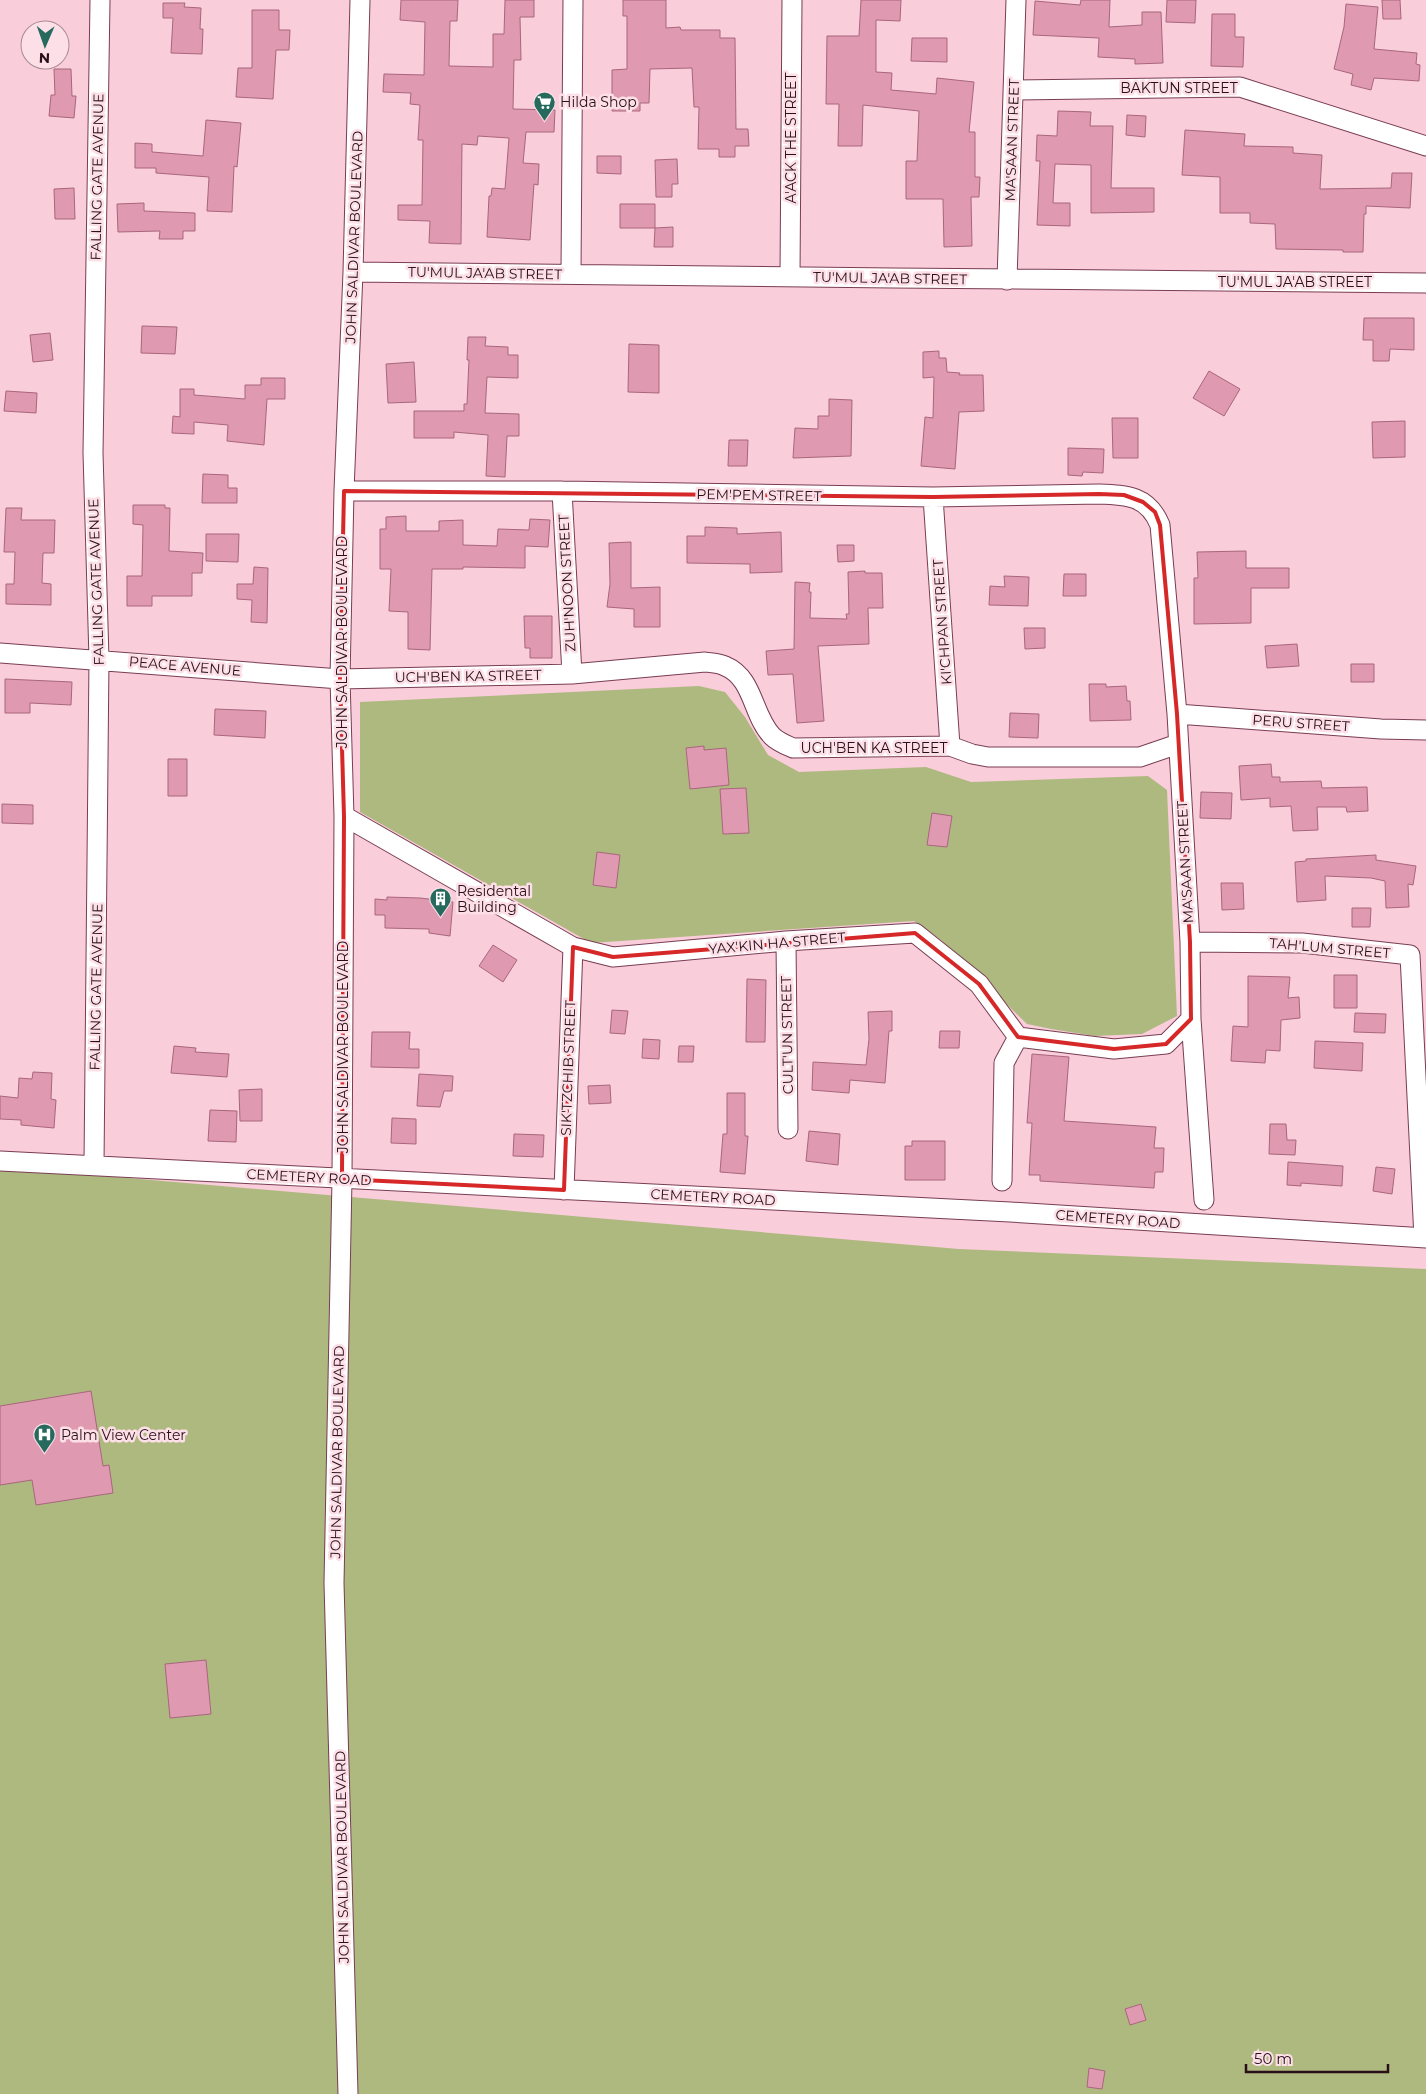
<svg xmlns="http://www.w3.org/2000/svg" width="1426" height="2094" font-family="Montserrat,sans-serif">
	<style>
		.green { fill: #aeb97f }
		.building { fill: #df99b0; stroke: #a8667d }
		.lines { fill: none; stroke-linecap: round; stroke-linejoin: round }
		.minor-casing { stroke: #793d53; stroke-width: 21 }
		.minor { stroke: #fff; stroke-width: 19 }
		.marked { fill: none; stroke: #d62828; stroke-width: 4; stroke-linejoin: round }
		.labels { text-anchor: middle; stroke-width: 5; stroke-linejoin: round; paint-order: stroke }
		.street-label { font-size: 14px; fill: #290f19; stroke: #fddfe8 }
		.poi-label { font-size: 14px; fill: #290f19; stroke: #fddfe8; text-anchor: start }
	</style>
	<rect width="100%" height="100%" fill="#facddb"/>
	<path class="green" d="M 699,686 L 725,692 L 745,717 L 768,755 L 799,772 L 926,767 L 971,782 L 1148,776 L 1167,790 L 1177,1016 L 1142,1034 L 1095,1036 L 1051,1029 L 1027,1024 L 941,940 L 914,921 L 591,943 L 360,812 L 360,702 Z
		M 0,1167 L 959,1249 L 1426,1269 L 1426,2094 L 0,2094 Z"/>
	<path class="building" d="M 401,0 L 458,0 L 457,21 L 450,21 L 449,66 L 493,67 L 493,34 L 504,34 L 505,0 L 534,0 L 534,17 L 520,17 L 521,60 L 514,60 L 513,109 L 555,110 L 554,132 L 526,132 L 523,163 L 539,164 L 538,185 L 534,184 L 530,240 L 487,237 L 489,196 L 491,196 L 492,188 L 505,189 L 509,138 L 478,136 L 477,145 L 462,144 L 461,244 L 429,243 L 430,221 L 398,220 L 398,205 L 422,205 L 423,140 L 418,140 L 420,105 L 410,104 L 411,93 L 383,92 L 384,74 L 424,75 L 425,22 L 400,20 Z
		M 623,0 L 666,0 L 666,28 L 680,27 L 681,30 L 720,30 L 720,38 L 735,38 L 736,129 L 748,129 L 749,146 L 735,146 L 735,157 L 719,157 L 719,149 L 698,149 L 699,107 L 694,107 L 692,68 L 650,69 L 649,103 L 640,103 L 640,111 L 612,111 L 612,70 L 627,69 L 627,16 L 623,16 Z
		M 861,0 L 901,0 L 900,21 L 876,20 L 876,72 L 892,73 L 891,90 L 936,94 L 937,78 L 974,82 L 969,132 L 975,132 L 975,177 L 980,177 L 979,197 L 971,197 L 972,246 L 944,247 L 943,199 L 906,199 L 906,161 L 917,161 L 919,111 L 863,105 L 862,146 L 838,146 L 839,104 L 826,104 L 827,36 L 859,36 Z
		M 1081,0 L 1110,0 L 1109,27 L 1142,25 L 1142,12 L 1161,12 L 1163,63 L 1135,64 L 1135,59 L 1098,57 L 1099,38 L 1033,35 L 1035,1 L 1080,5 Z
		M 1167,0 L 1196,0 L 1195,23 L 1166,22 Z
		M 1382,0 L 1400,0 L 1401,19 L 1383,19 Z
		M 163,3 L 185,3 L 184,7 L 201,8 L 200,29 L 203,29 L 202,54 L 171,53 L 173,18 L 163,18 Z
		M 1346,4 L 1378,7 L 1374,49 L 1417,53 L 1416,64 L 1420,65 L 1419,81 L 1374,78 L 1371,90 L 1351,85 L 1353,74 L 1334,69 L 1344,27 Z
		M 252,10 L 279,10 L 279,30 L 290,30 L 289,50 L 276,50 L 273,99 L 236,97 L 238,68 L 252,68 Z
		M 1212,14 L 1235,14 L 1235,37 L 1244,37 L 1243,67 L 1211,66 Z
		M 912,38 L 947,38 L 947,62 L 911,61 Z
		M 54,69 L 71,69 L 72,96 L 76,96 L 74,118 L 49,116 L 51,95 L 55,95 Z
		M 1058,111 L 1091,112 L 1090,126 L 1113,126 L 1111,188 L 1154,188 L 1154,212 L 1091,213 L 1091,165 L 1055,164 L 1053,203 L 1070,203 L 1070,226 L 1037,225 L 1040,161 L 1036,161 L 1037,135 L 1057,136 Z
		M 1127,115 L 1146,116 L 1145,137 L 1126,135 Z
		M 206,120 L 241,123 L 237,167 L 234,166 L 232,212 L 207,211 L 209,177 L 156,173 L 156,168 L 135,168 L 135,143 L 152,144 L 152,152 L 203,156 Z
		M 1185,130 L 1245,134 L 1244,146 L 1293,147 L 1293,153 L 1322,155 L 1320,189 L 1391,188 L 1392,173 L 1412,173 L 1410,208 L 1366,206 L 1366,214 L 1364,214 L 1363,252 L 1343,252 L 1343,250 L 1276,249 L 1275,224 L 1250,223 L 1250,213 L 1220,213 L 1220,177 L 1182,175 Z
		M 597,156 L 621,156 L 621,174 L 597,173 Z
		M 677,159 L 678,184 L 672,184 L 672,197 L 656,197 L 655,160 Z
		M 74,188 L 75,219 L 55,219 L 54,189 Z
		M 144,203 L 144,211 L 195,213 L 195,231 L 183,231 L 183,239 L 159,239 L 160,231 L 118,232 L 117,204 Z
		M 620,204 L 655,204 L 655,228 L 620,228 Z
		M 673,227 L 673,247 L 654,247 L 655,228 Z
		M 1364,318 L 1414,318 L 1414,350 L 1390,349 L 1389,361 L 1373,361 L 1373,340 L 1363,340 Z
		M 142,326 L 177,327 L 175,354 L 141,353 Z
		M 50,333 L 53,360 L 33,362 L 30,335 Z
		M 468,337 L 486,337 L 485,346 L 508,347 L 508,355 L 518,355 L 518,378 L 487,377 L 485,413 L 519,414 L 519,436 L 507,436 L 505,477 L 486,476 L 488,435 L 454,432 L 454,438 L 414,438 L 414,411 L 464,411 L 464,404 L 467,404 L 469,360 L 467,360 Z
		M 629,344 L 659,345 L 659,393 L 628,392 Z
		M 939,351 L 939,358 L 946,358 L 947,372 L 960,373 L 959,375 L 983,375 L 984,411 L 959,412 L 955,469 L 921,466 L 925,417 L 933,418 L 934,377 L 923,378 L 923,352 Z
		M 414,362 L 416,402 L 388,403 L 386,364 Z
		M 1209,371 L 1240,389 L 1224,416 L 1193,398 Z
		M 261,378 L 285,378 L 285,399 L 267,399 L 264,445 L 227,441 L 228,425 L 194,422 L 194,434 L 172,433 L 173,416 L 180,417 L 180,389 L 194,389 L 194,395 L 245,399 L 245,385 L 261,385 Z
		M 6,391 L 37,393 L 36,413 L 4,411 Z
		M 829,399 L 852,400 L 851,456 L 793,458 L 795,428 L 818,429 L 818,416 L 829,416 Z
		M 1112,418 L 1138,418 L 1138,458 L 1113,458 Z
		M 1405,421 L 1405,457 L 1373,458 L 1372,422 Z
		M 729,440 L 748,440 L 747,466 L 728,466 Z
		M 1068,448 L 1104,449 L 1103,473 L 1083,472 L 1082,476 L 1068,475 Z
		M 203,474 L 228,475 L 228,488 L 237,488 L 237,503 L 202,503 Z
		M 133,505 L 165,505 L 165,508 L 170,508 L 169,551 L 203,553 L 202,573 L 192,573 L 192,596 L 152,596 L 152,606 L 127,606 L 127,576 L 142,576 L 143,525 L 133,524 Z
		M 6,508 L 22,508 L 21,520 L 55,520 L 54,553 L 43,553 L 42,583 L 51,584 L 51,605 L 6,604 L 6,584 L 14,584 L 15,552 L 4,552 Z
		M 406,516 L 406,531 L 439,531 L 439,521 L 463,520 L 463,545 L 497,546 L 498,529 L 529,530 L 530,519 L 550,520 L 548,547 L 525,546 L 525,568 L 463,567 L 463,569 L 432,569 L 430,650 L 408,649 L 408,612 L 389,611 L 391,569 L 380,569 L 380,529 L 386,529 L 386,517 Z
		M 705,527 L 737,528 L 737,534 L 781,532 L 782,572 L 750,573 L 750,564 L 687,563 L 687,536 L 705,536 Z
		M 206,534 L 239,534 L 238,562 L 206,561 Z
		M 631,542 L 631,588 L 660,587 L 660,627 L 634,627 L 634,609 L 607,607 L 610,584 L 609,543 Z
		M 837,545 L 854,545 L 854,561 L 838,562 Z
		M 1246,551 L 1246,568 L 1289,568 L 1289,588 L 1251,588 L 1251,623 L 1194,624 L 1194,578 L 1198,578 L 1197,552 Z
		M 254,567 L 268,568 L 267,623 L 251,622 L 252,600 L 237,599 L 237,584 L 253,584 Z
		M 865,571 L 865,573 L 882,573 L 883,608 L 868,608 L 869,644 L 818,646 L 824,721 L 797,723 L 793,674 L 768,675 L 766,651 L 794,649 L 795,582 L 810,583 L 809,592 L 811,592 L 810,618 L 847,619 L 846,614 L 849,614 L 848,572 Z
		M 1064,574 L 1086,574 L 1086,596 L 1063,596 Z
		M 1004,576 L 1029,577 L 1028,606 L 989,605 L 990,586 L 1005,587 Z
		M 524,616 L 552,616 L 552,658 L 530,658 L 530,648 L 525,648 Z
		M 1024,628 L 1045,628 L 1045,648 L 1025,649 Z
		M 1297,644 L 1299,666 L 1267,668 L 1265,646 Z
		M 1351,664 L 1374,664 L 1374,682 L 1351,682 Z
		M 5,679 L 72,682 L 71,705 L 30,703 L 30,713 L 5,713 Z
		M 1089,684 L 1106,684 L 1106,687 L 1126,686 L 1127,701 L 1130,701 L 1131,720 L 1090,721 Z
		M 215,709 L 266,711 L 265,738 L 214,735 Z
		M 1010,713 L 1039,714 L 1038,738 L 1009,737 Z
		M 704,746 L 704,750 L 726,748 L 729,785 L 690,789 L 686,748 Z
		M 168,759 L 187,759 L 187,796 L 168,796 Z
		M 1271,764 L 1272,777 L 1280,777 L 1280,782 L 1321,781 L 1322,788 L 1367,787 L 1368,811 L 1347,812 L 1346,807 L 1317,807 L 1318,830 L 1293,831 L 1291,806 L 1270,807 L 1270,798 L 1241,800 L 1239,766 Z
		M 746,788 L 749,833 L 723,834 L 720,789 Z
		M 1201,792 L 1232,793 L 1231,819 L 1200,818 Z
		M 2,804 L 33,805 L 33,824 L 2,823 Z
		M 932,813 L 952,816 L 947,847 L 927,845 Z
		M 597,852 L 620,855 L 616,888 L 593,885 Z
		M 1376,855 L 1376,860 L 1416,866 L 1413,885 L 1408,884 L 1409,907 L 1386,908 L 1385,881 L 1371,878 L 1325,876 L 1326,900 L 1297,902 L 1295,862 L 1306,861 L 1306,859 Z
		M 1221,883 L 1243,883 L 1244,909 L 1222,910 Z
		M 387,897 L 420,898 L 453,902 L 450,936 L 429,933 L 429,929 L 385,928 L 385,915 L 375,915 L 375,899 L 387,900 Z
		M 1352,908 L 1371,908 L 1370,927 L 1352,927 Z
		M 493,945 L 517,960 L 503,982 L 479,966 Z
		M 1334,975 L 1357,975 L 1357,1008 L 1334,1008 Z
		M 1248,976 L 1290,977 L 1288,998 L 1299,997 L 1300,1018 L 1281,1020 L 1280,1051 L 1266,1050 L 1265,1063 L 1231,1061 L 1233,1026 L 1248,1027 Z
		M 747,979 L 766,980 L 765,1042 L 746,1042 Z
		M 612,1010 L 628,1011 L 625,1034 L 610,1033 Z
		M 892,1011 L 892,1031 L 889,1031 L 885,1083 L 850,1080 L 849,1093 L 812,1090 L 813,1062 L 866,1065 L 869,1039 L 868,1012 Z
		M 1355,1013 L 1386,1014 L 1385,1033 L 1354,1032 Z
		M 940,1031 L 960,1031 L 959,1048 L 939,1048 Z
		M 372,1032 L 410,1032 L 409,1049 L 419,1049 L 419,1068 L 371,1067 Z
		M 643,1039 L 660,1040 L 659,1059 L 642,1058 Z
		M 1315,1041 L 1363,1043 L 1362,1071 L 1314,1068 Z
		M 174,1046 L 196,1048 L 195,1052 L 229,1054 L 227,1077 L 171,1073 Z
		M 679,1046 L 694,1046 L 693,1062 L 678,1062 Z
		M 1032,1054 L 1069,1057 L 1064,1121 L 1156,1127 L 1154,1148 L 1164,1148 L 1163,1172 L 1155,1172 L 1154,1188 L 1040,1181 L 1040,1175 L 1029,1175 L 1032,1123 L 1027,1123 Z
		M 33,1072 L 52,1073 L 51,1099 L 56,1100 L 54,1128 L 21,1125 L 21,1120 L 0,1119 L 0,1096 L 18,1098 L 19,1078 L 32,1079 Z
		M 419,1074 L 453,1076 L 452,1091 L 444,1091 L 440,1107 L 417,1106 Z
		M 610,1085 L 611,1103 L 589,1104 L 588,1086 Z
		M 262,1089 L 262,1121 L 240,1121 L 239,1090 Z
		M 727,1093 L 745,1093 L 745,1136 L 748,1136 L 745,1174 L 720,1172 L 723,1134 L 727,1134 Z
		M 210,1110 L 237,1111 L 236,1142 L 208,1141 Z
		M 392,1118 L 416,1119 L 416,1144 L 391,1143 Z
		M 1270,1124 L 1286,1124 L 1287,1140 L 1296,1140 L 1295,1155 L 1269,1154 Z
		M 809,1131 L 840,1134 L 838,1165 L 806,1161 Z
		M 514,1134 L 544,1135 L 543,1157 L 513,1156 Z
		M 912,1141 L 945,1141 L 945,1180 L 905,1180 L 905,1146 L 912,1146 Z
		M 1288,1162 L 1343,1166 L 1342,1186 L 1301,1183 L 1301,1186 L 1287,1185 Z
		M 1376,1167 L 1395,1169 L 1392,1194 L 1373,1191 Z
		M 91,1391 L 103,1466 L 109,1465 L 113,1493 L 36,1505 L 32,1480 L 0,1485 L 0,1406 Z
		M 206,1660 L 211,1714 L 170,1718 L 165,1664 Z
		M 1141,2004 L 1146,2020 L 1130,2025 L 1125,2009 Z
		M 1089,2068 L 1105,2071 L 1102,2089 L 1087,2087 Z"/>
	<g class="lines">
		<defs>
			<path id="minor" d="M 1013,90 L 1240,87 L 1426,146
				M 353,272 C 711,275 1068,281 1426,283
				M 571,274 L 573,0
				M 790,276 L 792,0
				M 1007,280 L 1016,0
				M 344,491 L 562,491 L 933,497 L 1099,494 C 1128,495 1148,496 1160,525 L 1177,714 L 1190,942 L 1191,1019 L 1204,1200
				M 562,491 L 572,674
				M 933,497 L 950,746
				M 0,653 L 340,679 L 572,674 L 705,662 C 711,663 719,663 725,666 C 754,678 752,715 772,736 C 778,742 786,745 793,748 L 950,746 L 972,754 L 988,757 L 1140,757 L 1178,744
				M 1177,714 L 1381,729 L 1426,730
				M 344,816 L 573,947 L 613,957 L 786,941 L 915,933 L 979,984 L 1018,1037 L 1114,1049 L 1166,1044 L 1191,1019
				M 786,941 L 788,1129
				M 1190,942 L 1302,943 L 1410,955 L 1424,1238
				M 0,1161 L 1010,1212 L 1426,1238
				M 94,1164 L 99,659 L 93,453 L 100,0
				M 1002,1181 L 1004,1063 L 1018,1037
				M 564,1190 L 573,947
				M 348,2094 L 334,1583 L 342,1179 L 344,816 L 340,679 L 344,491 L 353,272 L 360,0"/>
		</defs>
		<use href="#minor" class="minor-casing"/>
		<use href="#minor" class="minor"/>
	</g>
	<path class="marked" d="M 344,491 L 933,497 L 1099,494 L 1124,495 L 1143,502 L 1155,512 L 1160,525 L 1177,714 L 1190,942 L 1191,1019 L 1166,1044 L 1114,1049 L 1018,1037 L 979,984 L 915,933 L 613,957 L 573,947 L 564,1190 L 342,1179 L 344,816 L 340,679 Z"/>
	<defs>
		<symbol id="supermarket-pin" viewBox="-11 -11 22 30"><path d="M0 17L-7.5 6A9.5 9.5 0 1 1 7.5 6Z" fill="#266a5d" stroke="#fddfe8"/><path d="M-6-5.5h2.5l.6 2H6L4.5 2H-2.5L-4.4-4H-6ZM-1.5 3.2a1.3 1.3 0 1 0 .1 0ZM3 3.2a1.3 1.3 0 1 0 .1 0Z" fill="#fff"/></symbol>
		<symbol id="building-pin" viewBox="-11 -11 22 30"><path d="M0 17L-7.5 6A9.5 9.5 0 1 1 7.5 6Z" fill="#266a5d" stroke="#fddfe8"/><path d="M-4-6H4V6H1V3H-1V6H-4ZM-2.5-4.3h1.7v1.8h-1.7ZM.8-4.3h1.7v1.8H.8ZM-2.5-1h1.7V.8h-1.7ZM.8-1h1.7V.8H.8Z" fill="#fff"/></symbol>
		<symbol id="hospital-pin" viewBox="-11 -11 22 30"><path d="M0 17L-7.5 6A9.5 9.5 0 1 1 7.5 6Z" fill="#266a5d" stroke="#fddfe8"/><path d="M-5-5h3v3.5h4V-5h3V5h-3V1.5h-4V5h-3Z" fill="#fff"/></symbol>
	</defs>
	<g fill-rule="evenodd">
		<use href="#supermarket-pin" x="532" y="90" width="25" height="34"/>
		<use href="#building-pin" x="428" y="886" width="25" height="34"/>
		<use href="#hospital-pin" x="32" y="1422" width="25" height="34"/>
	</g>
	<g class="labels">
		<g class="street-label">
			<text x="1179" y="93">BAKTUN STREET</text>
			<text transform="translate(791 138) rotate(-90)" y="5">A'ACK THE STREET</text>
			<text transform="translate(1012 140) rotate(-88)" y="5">MA'SAAN STREET</text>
			<text transform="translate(97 177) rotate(-89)" y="5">FALLING GATE AVENUE</text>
			<text transform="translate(354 237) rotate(-88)" y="5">JOHN SALDIVAR BOULEVARD</text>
			<text transform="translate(485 273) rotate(1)" y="5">TU'MUL JA'AB STREET</text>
			<text transform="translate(890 278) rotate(1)" y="5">TU'MUL JA'AB STREET</text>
			<text x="1295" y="287">TU'MUL JA'AB STREET</text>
			<text transform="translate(759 495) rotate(1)" y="5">PEM'PEM STREET</text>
			<text transform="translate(96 582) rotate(-92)" y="5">FALLING GATE AVENUE</text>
			<text transform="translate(567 583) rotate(-93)" y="5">ZUH'NOON STREET</text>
			<text transform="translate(942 622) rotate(-94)" y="5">KI'CHPAN STREET</text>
			<text transform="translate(342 642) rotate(-90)" y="5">JOHN SALDIVAR BOULEVARD</text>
			<text transform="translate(185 666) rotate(5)" y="5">PEACE AVENUE</text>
			<text transform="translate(468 676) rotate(-1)" y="5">UCH'BEN KA STREET</text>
			<text transform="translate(1301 723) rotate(4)" y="5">PERU STREET</text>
			<text x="874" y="753">UCH'BEN KA STREET</text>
			<text transform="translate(1185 862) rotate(-93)" y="5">MA'SAAN STREET</text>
			<text transform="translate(777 943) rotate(-5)" y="5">YAX'KIN HA STREET</text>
			<text transform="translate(1330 948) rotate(5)" y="5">TAH'LUM STREET</text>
			<text transform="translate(96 987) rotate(-89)" y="5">FALLING GATE AVENUE</text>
			<text transform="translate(787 1035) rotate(-91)" y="5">CULT'UN STREET</text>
			<text transform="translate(343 1047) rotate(-90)" y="5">JOHN SALDIVAR BOULEVARD</text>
			<text transform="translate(568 1068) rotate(-88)" y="5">SIK'TZCHIB STREET</text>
			<text transform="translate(309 1177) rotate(3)" y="5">CEMETERY ROAD</text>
			<text transform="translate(713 1197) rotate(3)" y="5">CEMETERY ROAD</text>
			<text transform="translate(1118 1219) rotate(4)" y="5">CEMETERY ROAD</text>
			<text transform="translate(337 1452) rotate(-89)" y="5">JOHN SALDIVAR BOULEVARD</text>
			<text transform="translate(342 1857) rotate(-91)" y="5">JOHN SALDIVAR BOULEVARD</text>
		</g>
		<g class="poi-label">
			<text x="560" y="107">Hilda Shop</text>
			<text x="457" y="896">Residental<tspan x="457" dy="16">Building</tspan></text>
			<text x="61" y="1440">Palm View Center</text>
		</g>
	</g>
	<g transform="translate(45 45) rotate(182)"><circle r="24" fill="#fddfe8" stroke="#a88c95"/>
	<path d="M0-4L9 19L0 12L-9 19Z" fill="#266a5d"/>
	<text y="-8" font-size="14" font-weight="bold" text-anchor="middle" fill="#290f19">N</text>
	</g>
	<path d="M1246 2064v8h142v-8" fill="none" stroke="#290f19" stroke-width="2.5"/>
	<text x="1254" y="2064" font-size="15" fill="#290f19" stroke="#fddfe8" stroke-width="4" paint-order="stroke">50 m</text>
</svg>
